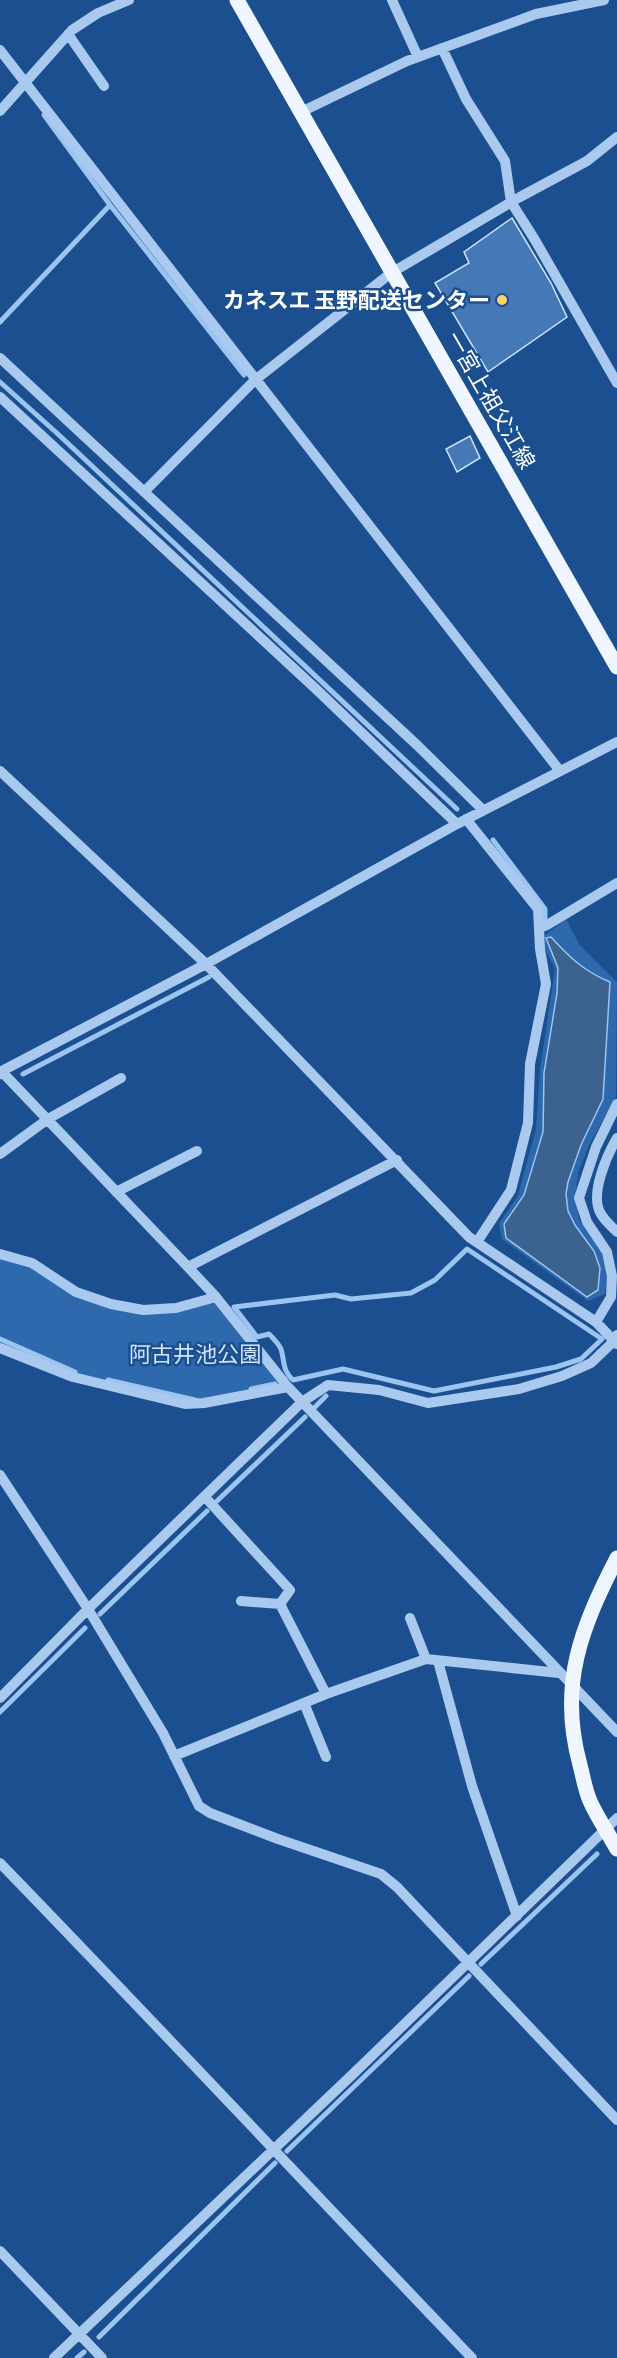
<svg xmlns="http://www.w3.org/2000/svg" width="617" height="2358" font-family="'Alegreya Sans','Noto Sans JP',sans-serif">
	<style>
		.green { fill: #2e69ad }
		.water { fill: #3c6290; stroke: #9cc4f0; stroke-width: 1.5 }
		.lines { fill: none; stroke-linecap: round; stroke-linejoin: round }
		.stream { stroke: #9cc4f0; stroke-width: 5 }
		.building { fill: #4478b7; stroke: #cfe3fa; stroke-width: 1.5 }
		.minor { stroke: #a9c9ee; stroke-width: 10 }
		.major { stroke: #f0f6ff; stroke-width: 15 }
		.poi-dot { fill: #ffd166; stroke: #1b4f8f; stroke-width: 2 }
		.labels { text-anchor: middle; stroke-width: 5; stroke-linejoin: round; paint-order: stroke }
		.poi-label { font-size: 22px; font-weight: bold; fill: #fff; stroke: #1b4f8f; text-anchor: end }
		.street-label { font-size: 22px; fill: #fff; stroke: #1b4f8f }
		.park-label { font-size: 22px; fill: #cfe3fa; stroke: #1b4f8f }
	</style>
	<rect width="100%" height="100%" fill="#1b4f8f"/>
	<path class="green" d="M 566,919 L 579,944 L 617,982 L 616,1097 L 589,1145 L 578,1173 L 575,1197 L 579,1219 L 602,1253 L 608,1277 L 605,1294 L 588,1301 L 502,1239 L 499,1224 L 518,1195 L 536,1129 L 540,1069 L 555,969 L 544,947 L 544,936 Z
		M 0,1254 L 17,1258 L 76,1292 L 143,1310 L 216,1297 L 288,1387 L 204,1403 L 110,1386 L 0,1348 Z"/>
	<path class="water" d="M 551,937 C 569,957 585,972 610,982 L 603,1099 L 581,1145 L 568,1182 L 566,1194 L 568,1211 L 575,1225 L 594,1251 L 600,1268 L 598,1290 L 587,1297 L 506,1238 L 504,1224 L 524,1195 L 543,1132 L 544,1073 L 557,993 L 558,968 L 546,938 Z"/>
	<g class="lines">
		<path class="stream" d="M 44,115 L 110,205 L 244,375
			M 0,322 L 110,205
			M 0,382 L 59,435 L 457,809
			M 493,840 L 545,909 L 545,919
			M 23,1074 L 209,977
			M 467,1249 L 602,1339 L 581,1359 L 556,1367 L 434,1391 L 343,1369 L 293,1380 C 282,1370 285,1362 281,1349 C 279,1344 273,1338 269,1334 L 257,1337 L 234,1307 L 335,1295 L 351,1299 L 411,1293 L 435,1280 Z
			M 0,1339 L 75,1372
			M 108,1380 L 195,1400
			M 251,1389 L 275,1384
			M 315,1407 L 326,1396
			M 217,1501 L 305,1417
			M 100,1614 L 207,1511
			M 0,1712 L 85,1628
			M 481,1964 L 597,1854
			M 287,2151 L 469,1976
			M 99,2337 L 275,2163
			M 77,2358 L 84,2352"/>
	</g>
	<path class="building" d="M 512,218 L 551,283 L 567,317 L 488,372 L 435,283 L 469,263 L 464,252 Z
		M 470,436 L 480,458 L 457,472 L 446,449 Z"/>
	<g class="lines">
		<path class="minor" d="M 392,0 L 418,57
			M 68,34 L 104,86
			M 442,48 L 466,99 L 505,161 L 511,202 L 535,240 L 617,383
			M 0,50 L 560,771
			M 0,111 L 72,30 L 98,13 L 129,0
			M 301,112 L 407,61 L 536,14 L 604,0
			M 0,358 L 417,745 L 483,810
			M 0,397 L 316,689 L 457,824
			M 144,492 L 255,380 L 391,273 L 520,197 L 587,161 L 617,137
			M 0,771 L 206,964 L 469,1237 L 596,1322 L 617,1344
			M 466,819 L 538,909 L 540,949 L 546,984 L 530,1064 L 528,1123 L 511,1190 L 477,1242
			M 539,928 L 547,925 L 617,883
			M 0,1072 L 206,964 L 457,824 L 617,742
			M 0,1074 L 5,1075 L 188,1267 L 216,1297 L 288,1387 L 617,1732
			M 617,1138 C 607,1155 589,1195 601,1214 C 605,1221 612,1227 617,1232
			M 0,1154 L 48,1119 L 121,1078
			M 116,1192 L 197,1151
			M 0,1254 L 32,1263 L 76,1292 L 111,1304 L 143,1310 L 176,1308 L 216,1297
			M 188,1267 L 397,1160
			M 596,1322 L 611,1297 L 612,1276 L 607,1252 L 587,1222 L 579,1198 L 596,1147 L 617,1104
			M 0,1348 L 73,1377 L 185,1404 L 204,1403 L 288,1387
			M 0,1475 L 88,1609 L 163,1733 L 199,1806 L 210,1813 L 278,1839 L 381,1874 L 397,1887 L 617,2120
			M 205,1497 L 290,1590 L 280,1604 L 326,1694
			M 241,1601 L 280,1604
			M 410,1618 L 426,1659
			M 438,1661 L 472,1786 L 517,1916
			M 0,1698 L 88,1609 L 302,1402 L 328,1385 L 379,1390 L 428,1403 L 519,1389 L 562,1376 L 591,1363 L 614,1341 L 617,1335
			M 304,1703 L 326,1757
			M 174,1756 L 326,1694 L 426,1659 L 559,1673
			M 0,1863 C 159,2027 314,2193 472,2358
			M 0,2251 L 102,2358
			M 54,2358 L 353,2074 L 617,1818"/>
		<path class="major" d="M 237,0 L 617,667
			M 617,1558 C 581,1628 558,1685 580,1765 C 583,1776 585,1790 590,1801 C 597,1817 608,1833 617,1849"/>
	</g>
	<circle class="poi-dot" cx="502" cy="300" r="6"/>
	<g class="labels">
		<g class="poi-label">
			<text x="490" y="308">カネスエ 玉野配送センター</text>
		</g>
		<g class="street-label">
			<text transform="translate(491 400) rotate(60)" y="8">一宮上祖父江線</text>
		</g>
		<g class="park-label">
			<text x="195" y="1362">阿古井池公園</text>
		</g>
	</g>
</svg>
